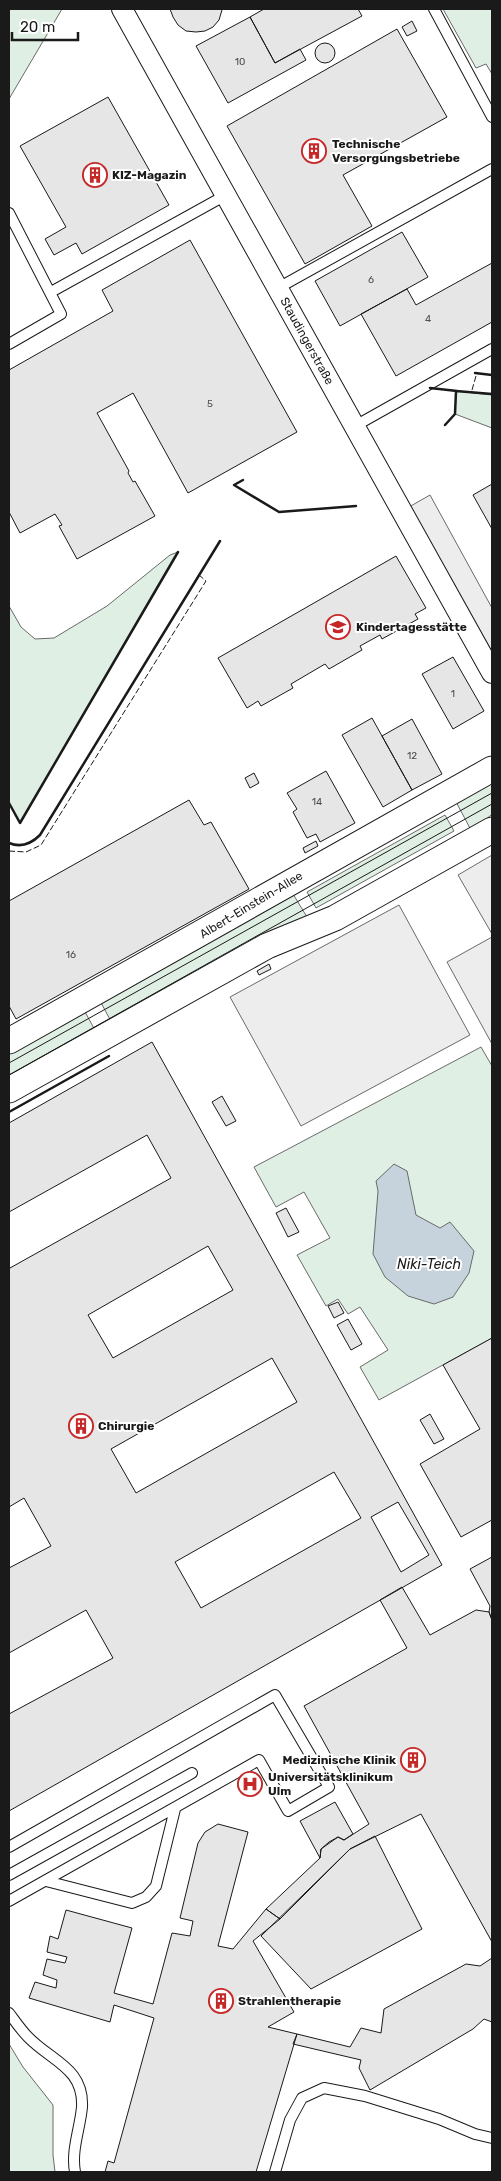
<svg xmlns="http://www.w3.org/2000/svg" width="501" height="2181" font-family="Rubik,sans-serif">
	<style>
		.green { fill: #e0efe3; stroke: #6a6a6a }
		.parking { fill: #ededed; stroke: #6a6a6a }
		.water { fill: #c6d2dc; stroke: #6a6a6a }
		.building { fill: #e6e6e6; stroke: #1a1a1a; fill-rule: evenodd }
		.lines { fill: none; stroke-linecap: round; stroke-linejoin: round }
		.service-casing { stroke: #1a1a1a; stroke-width: 12 }
		.minor-casing { stroke: #1a1a1a; stroke-width: 22 }
		.tertiary-casing { stroke: #1a1a1a; stroke-width: 27 }
		.service { stroke: #fff; stroke-width: 10 }
		.minor { stroke: #fff; stroke-width: 20 }
		.tertiary { stroke: #fff; stroke-width: 25 }
		.tram { stroke: #1a1a1a; stroke-width: 1 }
		.fence { stroke: #1a1a1a; stroke-width: 1; stroke-dasharray: 6 2.5; stroke-linecap: butt }
		.wall { stroke: #1a1a1a; stroke-width: 2.5 }
		.labels { text-anchor: middle; stroke-width: 4; stroke-linejoin: round; paint-order: stroke }
		.number-label { font-size: 10px; fill: #4d4d4d }
		.poi-label { font-size: 12px; font-weight: bold; fill: #1a1a1a; stroke: #fff; text-anchor: start }
		.street-label { font-size: 12px; fill: #1a1a1a; stroke: #fff }
		.water-label { font-size: 14px; font-style: italic; fill: #1a1a1a; stroke: #fff }
	</style>
	<rect width="100%" height="100%" fill="#fff"/>
	<path class="green" d="M 9,9 L 62,9 L 9,99 Z
		M 443,9 L 492,9 L 492,74 L 486,64 L 476,68 Z
		M 456,391 L 492,395 L 492,428 L 455,414 Z
		M 178,552 L 20,823 L 9,803 L 9,606 L 21,627 L 35,639 L 54,638 L 107,606 L 170,555 Z
		M 492,781 L 492,814 L 472,832 L 454,798 Z
		M 445,815 L 454,831 L 316,908 L 307,892 Z
		M 290,889 L 310,922 L 113,1025 L 99,999 Z
		M 83,1008 L 97,1034 L 9,1083 L 9,1053 Z
		M 481,1047 L 492,1066 L 492,1338 L 379,1400 L 360,1367 L 388,1350 L 360,1307 L 348,1314 L 338,1299 L 326,1306 L 297,1255 L 330,1238 L 304,1192 L 276,1207 L 254,1167 Z
		M 9,2044 L 23,2067 L 53,2105 L 53,2155 L 55,2172 L 9,2172 Z"/>
	<path class="parking" d="M 430,495 L 492,608 L 492,673 L 402,511 Z
		M 492,855 L 492,934 L 458,875 Z
		M 399,905 L 470,1035 L 301,1126 L 230,997 Z
		M 492,937 L 492,1044 L 447,962 Z"/>
	<path class="water" d="M 394,1164 L 407,1171 L 416,1215 L 440,1228 L 450,1222 L 474,1251 L 469,1273 L 453,1297 L 434,1304 L 408,1296 L 385,1277 L 373,1254 L 378,1191 L 376,1181 Z"/>
	<path class="building" d="M 170,9 L 222,9 L 222,10 L 219,20 L 213,27 L 205,31 L 196,32 L 186,31 L 178,25 L 173,17 Z
		M 264,9 L 358,9 L 362,16 L 275,63 L 250,17 Z
		M 250,17 L 275,63 L 300,49 L 306,60 L 228,103 L 196,46 Z
		M 412,21 L 417,31 L 407,36 L 402,27 Z
		M 397,29 L 447,117 L 343,175 L 372,226 L 305,264 L 227,126 Z
		M315 53a10 10 0 1 1 20 0a10 10 0 1 1-20 0Z
		M 108,97 L 169,205 L 82,254 L 76,243 L 54,255 L 45,239 L 66,227 L 20,146 Z
		M 402,232 L 428,277 L 340,326 L 315,281 Z
		M 190,240 L 297,432 L 188,493 L 133,393 L 97,413 L 129,471 L 128,473 L 133,482 L 135,481 L 155,516 L 77,559 L 59,526 L 62,525 L 55,514 L 20,533 L 9,512 L 9,370 L 113,311 L 102,290 Z
		M 492,263 L 492,322 L 396,376 L 361,314 L 407,289 L 416,305 Z
		M 492,484 L 492,529 L 473,495 Z
		M 396,556 L 426,608 L 415,614 L 418,619 L 382,639 L 380,635 L 360,646 L 362,650 L 329,669 L 325,664 L 291,684 L 293,688 L 261,706 L 258,701 L 247,708 L 218,658 Z
		M 453,657 L 484,711 L 453,729 L 422,674 Z
		M 372,718 L 412,790 L 383,807 L 342,735 Z
		M 412,719 L 442,774 L 412,790 L 382,736 Z
		M 326,771 L 355,823 L 320,842 L 316,834 L 307,838 L 293,812 L 297,809 L 287,793 Z
		M 254,773 L 259,783 L 250,788 L 245,778 Z
		M 189,800 L 204,825 L 211,822 L 249,889 L 16,1019 L 9,1006 L 9,901 Z
		M 316,841 L 318,846 L 305,853 L 303,848 Z
		M 269,964 L 271,969 L 259,975 L 257,971 Z
		M 152,1042 L 442,1565 L 9,1811 L 9,1714 L 113,1658 L 86,1610 L 9,1653 L 9,1568 L 51,1546 L 24,1498 L 9,1507 L 9,1266 L 10,1268 L 171,1178 L 147,1135 L 9,1212 L 9,1123 ZM 208,1246 L 233,1290 L 113,1358 L 88,1315 ZM 272,1358 L 297,1402 L 136,1493 L 111,1449 ZM 334,1472 L 361,1518 L 201,1608 L 175,1562 Z
		M 222,1096 L 236,1121 L 226,1126 L 212,1102 Z
		M 286,1208 L 299,1232 L 288,1237 L 276,1213 Z
		M 338,1302 L 344,1313 L 334,1318 L 328,1306 Z
		M 348,1319 L 362,1344 L 351,1350 L 337,1325 Z
		M 492,1338 L 492,1520 L 461,1537 L 420,1464 L 480,1429 L 443,1365 Z
		M 430,1414 L 444,1439 L 434,1444 L 420,1420 Z
		M 398,1502 L 429,1555 L 401,1572 L 371,1517 Z
		M 492,1557 L 492,1620 L 489,1612 L 490,1606 L 470,1569 Z
		M 402,1587 L 430,1635 L 476,1610 L 489,1612 L 492,1620 L 492,1942 L 421,1814 L 350,1849 L 280,1919 L 266,1909 L 320,1858 L 321,1849 L 329,1842 L 338,1837 L 344,1840 L 369,1824 L 304,1706 L 407,1648 L 380,1600 Z
		M 335,1802 L 353,1834 L 344,1840 L 338,1837 L 321,1849 L 320,1858 L 300,1821 Z
		M 218,1824 L 248,1832 L 218,1946 L 233,1949 L 266,1909 L 280,1919 L 253,1941 L 294,2012 L 268,2027 L 297,2034 L 256,2172 L 105,2172 L 108,2161 L 114,2163 L 154,2018 L 114,2005 L 110,2022 L 29,1998 L 35,1982 L 56,1988 L 57,1980 L 43,1975 L 47,1959 L 65,1963 L 67,1957 L 47,1952 L 50,1936 L 58,1939 L 66,1910 L 132,1928 L 114,1993 L 153,2004 L 172,1933 L 190,1936 L 193,1921 L 180,1918 L 198,1843 L 205,1832 Z
		M 375,1836 L 422,1929 L 311,1989 L 261,1936 L 350,1849 Z
		M 492,1958 L 492,2022 L 484,2019 L 473,2029 L 370,2090 L 359,2068 L 361,2060 L 293,2044 L 297,2034 L 350,2047 L 361,2028 L 381,2033 L 384,2009 L 466,1964 L 480,1966 Z"/>
	<g class="lines">
		<defs>
			<path id="service" d="M 434,9 L 492,117
				M 9,213 L 61,314 L 9,344
				M 278,288 L 492,169
				M 51,292 L 226,195
				M 355,426 L 492,349
				M 9,1847 L 275,1695 L 329,1787 L 288,1811 L 259,1760 L 9,1901
				M 9,1875 L 192,1773
				M 46,1881 L 132,1903 L 146,1897 L 156,1886 L 175,1809
				M 9,2013 C 15,2021 21,2030 28,2037 C 51,2061 84,2068 82,2107 C 80,2129 71,2150 75,2172
				M 275,2172 L 290,2120 L 302,2098 L 324,2088 L 365,2096 L 439,2119 L 475,2134 L 492,2138"/>
			<path id="minor" d="M 122,9 L 492,673"/>
			<path id="tertiary" d="M 9,1041 L 492,769
				M 9,1090 L 267,946 L 335,918 L 492,830"/>
		</defs>
		<use href="#service" class="service-casing"/>
		<use href="#minor" class="minor-casing"/>
		<use href="#tertiary" class="tertiary-casing"/>
		<use href="#service" class="service"/>
		<use href="#minor" class="minor"/>
		<use href="#tertiary" class="tertiary"/>
		<path class="tram" d="M 9,1063 L 492,793
			M 9,1075 L 492,804"/>
		<path class="fence" d="M 472,390 L 476,376
			M 455,414 L 456,391 L 492,394
			M 9,851 L 26,852 L 41,845 L 206,581 L 199,575"/>
		<path class="wall" d="M 475,373 L 492,375
			M 430,388 L 457,391
			M 445,425 L 455,414 L 456,391 L 492,394
			M 243,480 L 234,485 L 279,512 L 356,506
			M 9,803 L 20,823 L 178,552
			M 9,843 C 21,848 31,844 40,835 L 220,541
			M 9,1112 L 109,1056"/>
	</g>
	<defs>
		<symbol id="building-ring" viewBox="-11 -11 22 22"><circle r="9.5" fill="#fff" stroke="#c62828" stroke-width="1.5"/><path d="M-4-6H4V6H1V3H-1V6H-4ZM-2.5-4.3h1.7v1.8h-1.7ZM.8-4.3h1.7v1.8H.8ZM-2.5-1h1.7V.8h-1.7ZM.8-1h1.7V.8H.8Z" fill="#c62828"/></symbol>
		<symbol id="school-ring" viewBox="-11 -11 22 22"><circle r="9.5" fill="#fff" stroke="#c62828" stroke-width="1.5"/><path d="M0-5L7-2L0 1L-7-2ZM-4 1L0 2.5L4 1V4Q0 6-4 4Z" fill="#c62828"/></symbol>
		<symbol id="hospital-ring" viewBox="-11 -11 22 22"><circle r="9.5" fill="#fff" stroke="#c62828" stroke-width="1.5"/><path d="M-5-5h3v3.5h4V-5h3V5h-3V1.5h-4V5h-3Z" fill="#c62828"/></symbol>
	</defs>
	<g fill-rule="evenodd">
		<use href="#building-ring" x="300" y="137" width="28" height="28"/>
		<use href="#building-ring" x="81" y="161" width="28" height="28"/>
		<use href="#school-ring" x="324" y="613" width="28" height="28"/>
		<use href="#building-ring" x="67" y="1412" width="28" height="28"/>
		<use href="#building-ring" x="399" y="1746" width="28" height="28"/>
		<use href="#hospital-ring" x="236" y="1770" width="28" height="28"/>
		<use href="#building-ring" x="207" y="1987" width="28" height="28"/>
	</g>
	<g class="labels">
		<g class="number-label">
			<text x="240" y="65">10</text>
			<text x="371" y="283">6</text>
			<text x="428" y="322">4</text>
			<text x="210" y="407">5</text>
			<text x="453" y="697">1</text>
			<text x="412" y="759">12</text>
			<text x="317" y="805">14</text>
			<text x="71" y="958">16</text>
		</g>
		<g class="poi-label">
			<text x="332" y="148">Technische<tspan x="332" dy="14">Versorgungsbetriebe</tspan></text>
			<text x="112" y="179">KIZ-Magazin</text>
			<text x="356" y="631">Kindertagesstätte</text>
			<text x="98" y="1430">Chirurgie</text>
			<text x="396" y="1764" text-anchor="end">Medizinische Klinik</text>
			<text x="268" y="1781">Universitätsklinikum<tspan x="268" dy="14">Ulm</tspan></text>
			<text x="238" y="2005">Strahlentherapie</text>
		</g>
		<g class="street-label">
			<text transform="translate(307 341) rotate(61)" y="4">Staudingerstraße</text>
			<text transform="translate(251 905) rotate(-31)" y="4">Albert-Einstein-Allee</text>
		</g>
		<g class="water-label">
			<text x="429" y="1269">Niki-Teich</text>
		</g>
	</g>
	<rect width="501" height="2181" fill="none" stroke="#1a1a1a" stroke-width="20"/>
	<path d="M12 32v8h66v-8" fill="none" stroke="#1a1a1a" stroke-width="2.5"/>
	<text x="20" y="32" font-size="15" fill="#1a1a1a" stroke="#ffffff" stroke-width="4" paint-order="stroke">20 m</text>
</svg>
